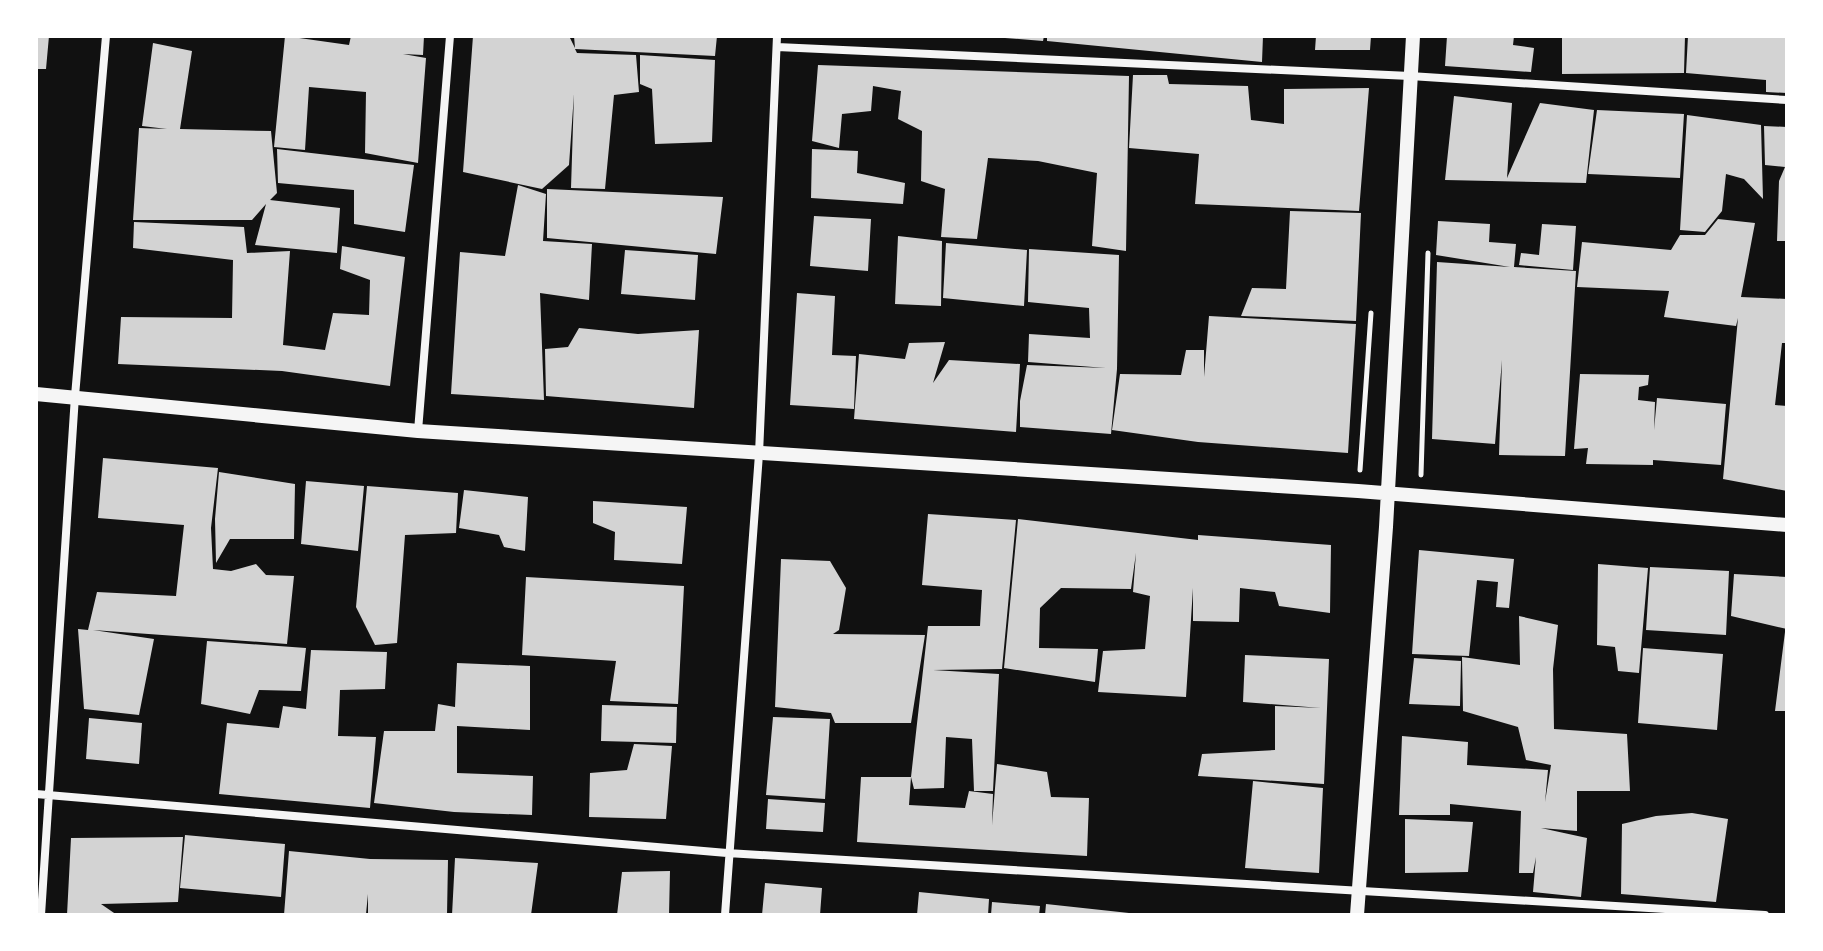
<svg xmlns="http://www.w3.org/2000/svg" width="1823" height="951" font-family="Poppins,sans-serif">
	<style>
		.building { fill: #d3d3d3 }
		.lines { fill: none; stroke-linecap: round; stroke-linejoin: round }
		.path { stroke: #f5f5f5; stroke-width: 5 }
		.minor { stroke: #f5f5f5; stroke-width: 8 }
		.tertiary { stroke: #f5f5f5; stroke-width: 14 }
	</style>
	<rect width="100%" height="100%" fill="#111"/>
	<path class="building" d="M 36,36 L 49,36 L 46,69 L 36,69 Z
		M 285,36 L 349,45 L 351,36 L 424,36 L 423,55 L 403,54 L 426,58 L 418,163 L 365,153 L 366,92 L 309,87 L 305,150 L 274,147 Z
		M 473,36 L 569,36 L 575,48 L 574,36 L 717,36 L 715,56 L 575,49 L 577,53 L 636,55 L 639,92 L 614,95 L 605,189 L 571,188 L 574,94 L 569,165 L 542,189 L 463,172 Z
		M 1005,36 L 1044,36 L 1043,41 L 1005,38 Z
		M 1047,36 L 1263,36 L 1262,62 L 1047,41 Z
		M 1316,36 L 1371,36 L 1370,50 L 1315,50 Z
		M 1447,36 L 1514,36 L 1513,45 L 1534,48 L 1531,72 L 1445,66 Z
		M 1562,36 L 1685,36 L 1684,73 L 1562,74 Z
		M 1688,36 L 1787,36 L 1787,93 L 1766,92 L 1766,80 L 1686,73 Z
		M 153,43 L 192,51 L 180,129 L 271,131 L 277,193 L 270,200 L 340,208 L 337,253 L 255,245 L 266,204 L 252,220 L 133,220 L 139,128 L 167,129 L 142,126 Z
		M 640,55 L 715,60 L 712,142 L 655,144 L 652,89 L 640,84 Z
		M 818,65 L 1129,76 L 1126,251 L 1092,246 L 1097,173 L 1038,161 L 988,158 L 977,239 L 941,237 L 945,189 L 921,181 L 922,131 L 898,119 L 901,91 L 873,86 L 871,111 L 842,114 L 839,148 L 812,141 Z
		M 1133,75 L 1167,75 L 1169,84 L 1248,86 L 1251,120 L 1284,124 L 1284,89 L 1369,88 L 1359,211 L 1195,204 L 1199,154 L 1129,148 Z
		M 1454,96 L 1512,103 L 1507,178 L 1540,103 L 1594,110 L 1586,183 L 1445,180 Z
		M 1597,110 L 1684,114 L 1680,178 L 1588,174 Z
		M 1687,115 L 1761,125 L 1763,199 L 1744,179 L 1726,174 L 1722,211 L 1705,232 L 1680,230 Z
		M 1764,126 L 1787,127 L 1787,241 L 1777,241 L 1779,181 L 1785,167 L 1765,165 Z
		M 277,149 L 414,165 L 405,232 L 354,224 L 354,190 L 278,183 Z
		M 812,149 L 858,151 L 857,173 L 905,183 L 903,204 L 811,198 Z
		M 518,185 L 546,194 L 543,241 L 592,244 L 589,300 L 540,293 L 544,400 L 451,394 L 460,252 L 505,256 Z
		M 547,189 L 723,197 L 716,254 L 547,238 Z
		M 1290,211 L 1361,213 L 1356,321 L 1241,316 L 1252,288 L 1286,289 Z
		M 814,216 L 871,219 L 868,271 L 810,266 Z
		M 1718,219 L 1755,223 L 1741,297 L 1787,299 L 1787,343 L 1782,343 L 1775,405 L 1787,406 L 1787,491 L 1723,479 L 1738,318 L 1736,326 L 1664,317 L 1669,291 L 1577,287 L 1582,242 L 1671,250 L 1680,235 L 1705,235 Z
		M 1438,221 L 1490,224 L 1489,242 L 1516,244 L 1514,267 L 1576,271 L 1565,456 L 1499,455 L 1502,360 L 1495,444 L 1432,439 L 1437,262 L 1510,267 L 1436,255 Z
		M 134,222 L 244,227 L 247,253 L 290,251 L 283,345 L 325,350 L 333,313 L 369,315 L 370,280 L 340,269 L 342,246 L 405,257 L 390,386 L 282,371 L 118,364 L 121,317 L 232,318 L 233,260 L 133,248 Z
		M 1542,224 L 1576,226 L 1573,270 L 1519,265 L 1521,253 L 1539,255 Z
		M 898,236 L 942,241 L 941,306 L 895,304 Z
		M 946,243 L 1027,250 L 1024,306 L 943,298 Z
		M 1029,249 L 1119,255 L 1117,369 L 1111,434 L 1020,427 L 1020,401 L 1027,365 L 1106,368 L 1028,362 L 1029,334 L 1090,338 L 1089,308 L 1028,302 Z
		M 625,250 L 698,255 L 695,300 L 621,294 Z
		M 797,293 L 835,296 L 832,355 L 856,356 L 854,409 L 790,405 Z
		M 1209,316 L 1356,324 L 1348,453 L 1198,442 L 1112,430 L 1120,374 L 1181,375 L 1186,350 L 1204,350 L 1204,377 Z
		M 579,328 L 638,334 L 699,330 L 694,408 L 546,396 L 545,349 L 568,347 Z
		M 945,342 L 933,383 L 949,360 L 1020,364 L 1016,432 L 854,419 L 859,354 L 905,359 L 909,343 Z
		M 1580,374 L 1649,375 L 1648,385 L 1639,387 L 1638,400 L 1655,402 L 1654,430 L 1657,398 L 1726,404 L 1721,465 L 1653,460 L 1653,465 L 1586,464 L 1588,448 L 1574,449 Z
		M 103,458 L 218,468 L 211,528 L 213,569 L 231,571 L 256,564 L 266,575 L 294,576 L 287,644 L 93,630 L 154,639 L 139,715 L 84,709 L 78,629 L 88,630 L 97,592 L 176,596 L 184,525 L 98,518 Z
		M 219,472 L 295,484 L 294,539 L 230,539 L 216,563 L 215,519 Z
		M 306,481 L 364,486 L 358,551 L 301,544 Z
		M 367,486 L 458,493 L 456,533 L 405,535 L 397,643 L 375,645 L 356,607 Z
		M 464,490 L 528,497 L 525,551 L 504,547 L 499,535 L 459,528 Z
		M 593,501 L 687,507 L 682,564 L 614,560 L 615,532 L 593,523 Z
		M 928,514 L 1016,520 L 1002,669 L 933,670 L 999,674 L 993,791 L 974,791 L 972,739 L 946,737 L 944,788 L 914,789 L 911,777 L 928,626 L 980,626 L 982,590 L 922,585 Z
		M 1018,519 L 1198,540 L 1198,535 L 1331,545 L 1330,613 L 1279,606 L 1275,592 L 1240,588 L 1239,622 L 1193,621 L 1193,588 L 1186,697 L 1098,692 L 1103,651 L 1145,649 L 1150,596 L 1133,592 L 1136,553 L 1131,589 L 1061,588 L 1040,608 L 1039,648 L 1098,649 L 1095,682 L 1004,668 Z
		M 1419,550 L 1514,559 L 1509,608 L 1496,607 L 1498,582 L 1477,580 L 1469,656 L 1412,654 Z
		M 781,559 L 830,561 L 846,588 L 839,630 L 833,634 L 925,635 L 911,723 L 835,723 L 831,713 L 775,707 Z
		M 1598,564 L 1648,568 L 1639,673 L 1618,671 L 1615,647 L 1597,645 Z
		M 1650,567 L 1729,571 L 1726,635 L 1646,630 Z
		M 1734,574 L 1787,577 L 1787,629 L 1731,616 Z
		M 526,577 L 684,586 L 678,704 L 610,701 L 616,661 L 522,655 Z
		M 1519,616 L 1558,625 L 1553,669 L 1554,729 L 1627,734 L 1630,791 L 1577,791 L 1577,831 L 1541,828 L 1587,838 L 1581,897 L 1533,892 L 1536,857 L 1533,873 L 1519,873 L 1521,811 L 1450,804 L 1450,815 L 1399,815 L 1402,736 L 1468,742 L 1467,765 L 1548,770 L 1545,802 L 1551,765 L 1526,760 L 1518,727 L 1463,711 L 1462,657 L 1520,665 Z
		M 1785,632 L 1787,711 L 1775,711 Z
		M 207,641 L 306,648 L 301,691 L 259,690 L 250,714 L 201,704 Z
		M 1643,648 L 1723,654 L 1717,730 L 1638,723 Z
		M 311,650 L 387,652 L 385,689 L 340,690 L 338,736 L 376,737 L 370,808 L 219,794 L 227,723 L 279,728 L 283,706 L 306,709 Z
		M 1245,655 L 1329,659 L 1324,784 L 1198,776 L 1202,754 L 1275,750 L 1275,706 L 1321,708 L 1243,702 Z
		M 1414,658 L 1461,661 L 1460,706 L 1409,704 Z
		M 457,663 L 530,666 L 530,730 L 457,726 L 457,773 L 533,776 L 532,815 L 454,812 L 374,803 L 384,731 L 435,731 L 438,704 L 455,707 Z
		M 602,705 L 677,707 L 676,743 L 601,741 Z
		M 773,717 L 830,719 L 825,799 L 766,795 Z
		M 89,718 L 142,723 L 139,764 L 86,759 Z
		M 634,744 L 672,746 L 666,819 L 589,817 L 590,773 L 627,770 Z
		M 997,764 L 1047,772 L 1051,797 L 1089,798 L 1087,856 L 857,842 L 861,777 L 911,777 L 909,805 L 965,808 L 969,791 L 993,794 L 992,825 Z
		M 1253,781 L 1323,788 L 1319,873 L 1245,868 Z
		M 768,799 L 825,803 L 823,832 L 766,829 Z
		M 1692,813 L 1728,819 L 1716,902 L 1621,894 L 1622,824 L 1656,816 Z
		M 1405,819 L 1473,822 L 1468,872 L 1405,873 Z
		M 185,835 L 285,844 L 281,897 L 180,888 Z
		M 183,837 L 178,902 L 101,904 L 117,915 L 67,915 L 71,838 Z
		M 289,851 L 370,859 L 448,860 L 447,915 L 368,915 L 368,894 L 366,914 L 284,915 Z
		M 455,858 L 538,863 L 531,915 L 452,915 Z
		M 670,871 L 669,915 L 617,915 L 622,872 Z
		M 765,883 L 822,888 L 820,915 L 762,915 Z
		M 919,892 L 989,899 L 988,915 L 917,915 Z
		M 992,902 L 1040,906 L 1039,915 L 991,915 Z
		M 1046,904 L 1129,913 L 1129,915 L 1045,915 Z"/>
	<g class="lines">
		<path class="path" d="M 1360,470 L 1371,313
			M 1421,475 L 1428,253"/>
		<path class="minor" d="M 777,47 L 1410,76 L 1787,100
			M 418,431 L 450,36
			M 36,794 L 727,853 L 1765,915
			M 41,915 L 75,396 L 106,36
			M 725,915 L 759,454 L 777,36"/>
		<path class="tertiary" d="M 36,394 L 418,431 L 1358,491 L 1787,525
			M 1357,915 L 1386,527 L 1413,36"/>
	</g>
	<rect width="1823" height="951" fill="none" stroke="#ffffff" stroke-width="76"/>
</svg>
